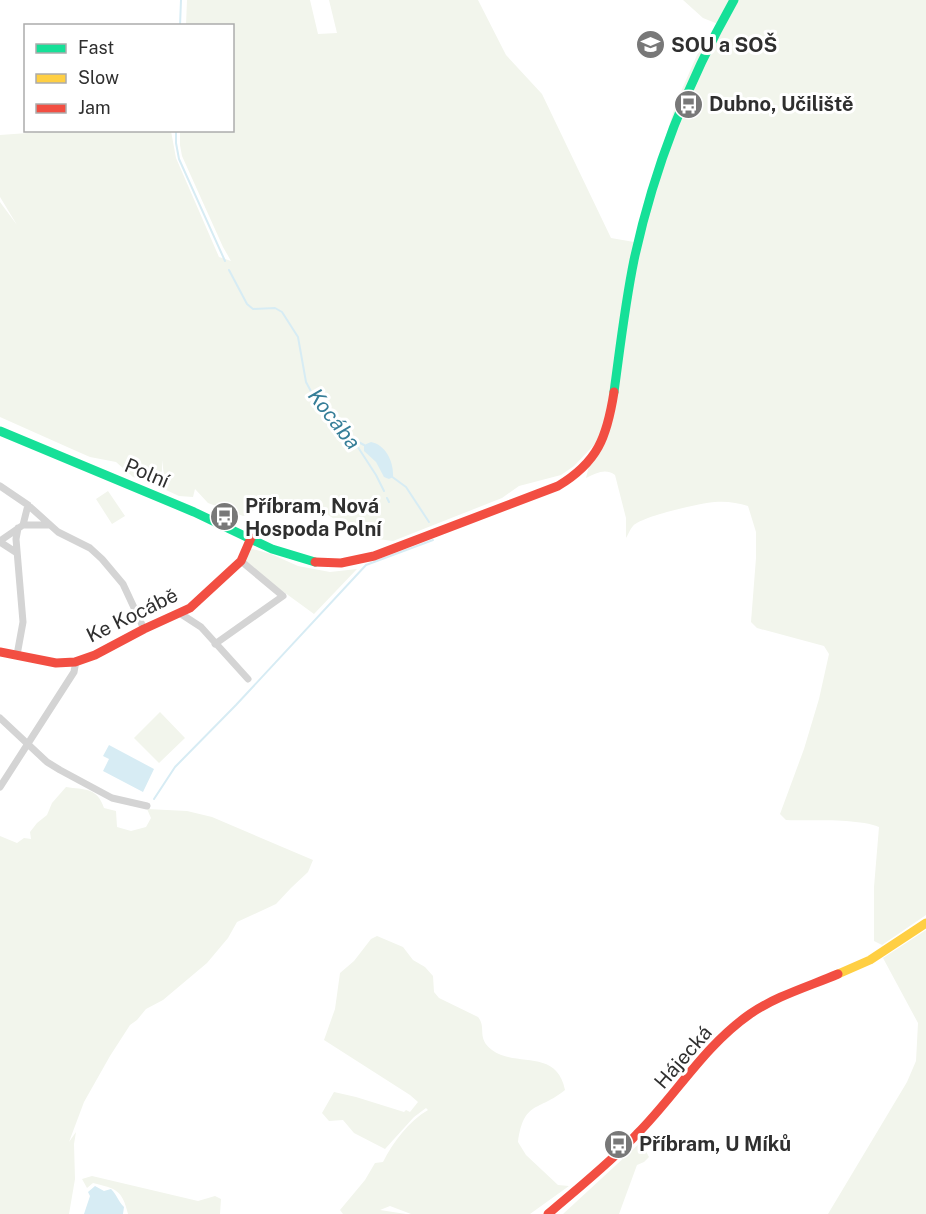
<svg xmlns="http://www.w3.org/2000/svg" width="926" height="1214" font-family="'Public Sans',sans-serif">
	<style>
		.green { fill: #f2f5ec }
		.water { fill: #d7ecf4 }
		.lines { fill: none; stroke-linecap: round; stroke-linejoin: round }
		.stream { stroke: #d7ecf4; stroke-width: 2 }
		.street { stroke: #d4d4d4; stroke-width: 7 }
		.fast { stroke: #16e098; stroke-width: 9 }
		.slow { stroke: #ffcf43; stroke-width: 9 }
		.jam { stroke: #f24e42; stroke-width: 9 }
		.labels { text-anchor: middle; stroke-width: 6; stroke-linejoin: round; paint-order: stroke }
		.poi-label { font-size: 20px; font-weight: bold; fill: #2f2f2f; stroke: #fff; text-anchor: start }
		.street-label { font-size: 20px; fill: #2f2f2f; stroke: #fff }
		.water-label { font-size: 21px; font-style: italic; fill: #367e98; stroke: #fff }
	</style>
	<rect width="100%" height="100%" fill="#fff"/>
	<path class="green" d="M 187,0 L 310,0 L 318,34 L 337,33 L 329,0 L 478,0 L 506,55 L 542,94 L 611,238 L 634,242 L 676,103 L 697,55 L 718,24 L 703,18 L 683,0 L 926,0 L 926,915 L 882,945 L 874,941 L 874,887 L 879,827 C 857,818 811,821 786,820 L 780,814 L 804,749 L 819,699 L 829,654 L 824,646 L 757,628 L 751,622 L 756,558 L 756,532 L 748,506 C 738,503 727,501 715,502 C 701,503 642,516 633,526 C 630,529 628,535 626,538 L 626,518 L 615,475 C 605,468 597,473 586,478 L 594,445 L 574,466 L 561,475 L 519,486 L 502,498 L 393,541 L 362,537 L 322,511 L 270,496 L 249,514 L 243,516 L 208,503 L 195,489 L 193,497 L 179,496 L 166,490 L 162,460 L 162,471 L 159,477 L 146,481 L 133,477 L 116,462 L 90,457 L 74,450 L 0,417 L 0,202 L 17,225 L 0,197 L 0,135 L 69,130 L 171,131 L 176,158 L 219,257 L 231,261 L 223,247 L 182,156 L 180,145 L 180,131 L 232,130 L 232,26 L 186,25 Z
		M 108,491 L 125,516 L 112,524 L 96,499 Z
		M 249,548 L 271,554 L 298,566 L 330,572 L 357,569 L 314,614 L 266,579 L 245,560 Z
		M 160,712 L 185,738 L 159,763 L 134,738 Z
		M 66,787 C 85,790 97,787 104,808 L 116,811 L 117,827 L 131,831 L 146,827 L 151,818 L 147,809 L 187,811 L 212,817 L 313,860 L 308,872 L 291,888 L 276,904 L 237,922 L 228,938 L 207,963 L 163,1000 L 146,1009 L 137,1020 L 130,1025 L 110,1056 L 84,1102 L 69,1142 L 76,1132 L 74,1144 L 75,1179 L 69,1214 L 0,1214 L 0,836 L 17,843 L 24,838 L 31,839 L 30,832 L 37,823 L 47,815 L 52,803 Z
		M 926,930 L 926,1214 L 828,1214 L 907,1082 L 916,1061 L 918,1023 L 883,958 Z
		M 377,936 L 403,947 L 413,960 L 425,967 L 433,976 L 434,992 L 439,998 L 478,1017 C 487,1028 476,1038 492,1050 C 516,1068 557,1048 565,1090 C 538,1112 524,1100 518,1142 L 526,1155 L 558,1185 L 569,1186 L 530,1214 L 411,1214 L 390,1206 L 380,1210 L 406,1214 L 343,1214 L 340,1210 L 365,1180 L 375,1163 L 383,1162 C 393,1142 409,1121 428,1110 L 426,1108 L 414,1117 L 385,1149 L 354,1133 L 343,1120 L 329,1121 L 322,1113 L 334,1092 L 356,1097 L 404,1112 L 406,1110 L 410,1112 L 418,1102 L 410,1095 L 324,1040 L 335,1009 L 340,973 L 354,961 L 371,939 Z
		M 641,1142 L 649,1157 L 644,1162 L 637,1165 L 619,1214 L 563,1214 Z
		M 92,1176 L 198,1201 L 215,1196 L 221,1199 L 220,1214 L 128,1214 C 122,1189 116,1189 93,1183 L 87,1188 L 82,1179 Z"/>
	<path class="water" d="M 371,442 C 386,445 394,462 393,477 L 389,479 L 384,477 L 376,462 L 364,451 L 364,445 Z
		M 109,745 L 154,769 L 143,792 L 103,771 L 109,759 L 103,756 Z
		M 95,1186 L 104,1191 L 111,1189 C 117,1195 118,1201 124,1207 L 123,1214 L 84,1214 L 90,1196 L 88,1192 Z"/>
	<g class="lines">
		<path class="stream" d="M 180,26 L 181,0
			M 176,130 L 176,143 L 179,159 L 225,261
			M 229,270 L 247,304 L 253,309 L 275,308 L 282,312 L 298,337 L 306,382 L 314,397 L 335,415 L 352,438 L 376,475 L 384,491
			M 353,439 L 364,445
			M 391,476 L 406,487 L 429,522
			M 387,498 L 389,502
			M 154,799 L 175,767 L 236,705 L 366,565 L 433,540"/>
		<path class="street" d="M 0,486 L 28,505 L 58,532 L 90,548 L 102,559 L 123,584 L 144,629
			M 23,525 L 50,525
			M 0,541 L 23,525 L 28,505
			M 0,542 L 17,553
			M 181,614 L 201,627 L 248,679
			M 215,644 L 283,596 L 241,561
			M 17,655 L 23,622 L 16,539 L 18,528
			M 0,718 L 47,762 L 60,770 L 112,798 L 147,806
			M 0,787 L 74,672 L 76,661"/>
		<path class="fast" d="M 614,392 C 620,348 625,304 634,260 C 654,167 687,83 734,0
			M 0,431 L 194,512 L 272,549 L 315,562"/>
		<path class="slow" d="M 838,974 L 870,960 L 926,923"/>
		<path class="jam" d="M 315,562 L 341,563 L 374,556 L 558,486 C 598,462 607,437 614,392
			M 0,652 L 56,663 L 75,662 L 95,655 L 144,629 L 190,608 L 241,561 L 251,538
			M 548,1214 C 578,1188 610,1163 637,1134 C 676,1095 704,1046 750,1014 C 776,996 810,986 838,974"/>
	</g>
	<defs>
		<symbol id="university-disc" viewBox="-11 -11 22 22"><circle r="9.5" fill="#787878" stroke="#fff"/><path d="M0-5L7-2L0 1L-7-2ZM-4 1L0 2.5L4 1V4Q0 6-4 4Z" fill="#fff"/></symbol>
		<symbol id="bus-disc" viewBox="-11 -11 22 22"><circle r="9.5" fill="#787878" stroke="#fff"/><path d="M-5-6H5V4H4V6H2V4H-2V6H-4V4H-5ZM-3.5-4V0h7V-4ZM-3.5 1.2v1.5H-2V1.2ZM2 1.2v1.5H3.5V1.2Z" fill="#fff"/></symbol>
	</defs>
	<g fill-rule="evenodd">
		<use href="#university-disc" x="634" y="28" width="33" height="33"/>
		<use href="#bus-disc" x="672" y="88" width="33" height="33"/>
		<use href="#bus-disc" x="208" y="500" width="33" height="33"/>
		<use href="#bus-disc" x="602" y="1128" width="33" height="33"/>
	</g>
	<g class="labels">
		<g class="poi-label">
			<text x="671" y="52">SOU a SOŠ</text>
			<text x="709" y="111">Dubno, Učiliště</text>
			<text x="245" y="513">Příbram, Nová<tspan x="245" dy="23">Hospoda Polní</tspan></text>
			<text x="639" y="1151">Příbram, U Míků</text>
		</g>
		<g class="street-label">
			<text transform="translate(147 473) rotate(23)" y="7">Polní</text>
			<text transform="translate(132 615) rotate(-26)" y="7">Ke Kocábě</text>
			<text transform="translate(683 1057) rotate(-49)" y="7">Hájecká</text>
		</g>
		<g class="water-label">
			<text transform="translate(334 419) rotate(52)" y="7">Kocába</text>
		</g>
	</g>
	<rect x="24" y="24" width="210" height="108" fill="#ffffff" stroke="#acacac" stroke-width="1.5"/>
	<rect x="36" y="44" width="30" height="9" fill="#16e098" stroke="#acacac" stroke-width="1.5"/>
	<text x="78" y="54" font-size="18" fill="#2f2f2f">Fast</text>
	<rect x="36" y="74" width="30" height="9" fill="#ffcf43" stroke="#acacac" stroke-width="1.5"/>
	<text x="78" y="84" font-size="18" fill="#2f2f2f">Slow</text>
	<rect x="36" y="104" width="30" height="9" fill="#f24e42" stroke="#acacac" stroke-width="1.5"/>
	<text x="78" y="114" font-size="18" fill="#2f2f2f">Jam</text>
</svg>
